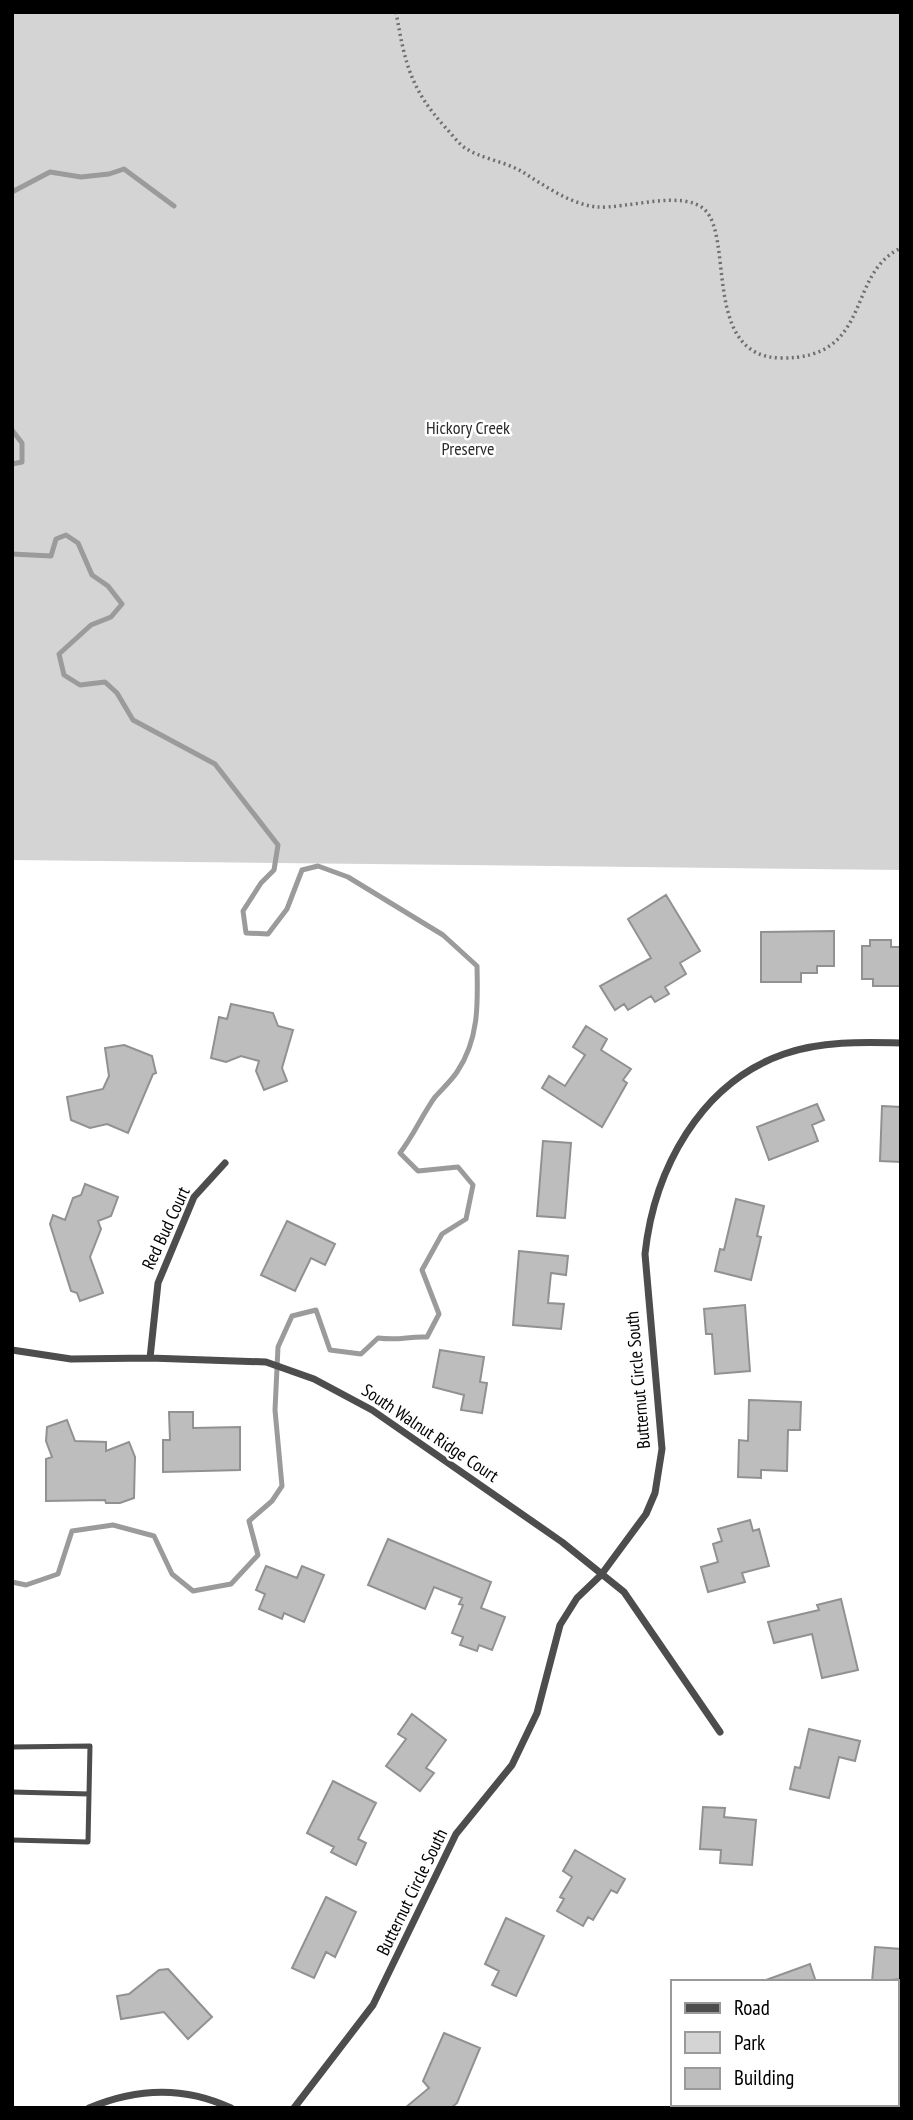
<svg xmlns="http://www.w3.org/2000/svg" width="913" height="2120" font-family="'PT Sans Narrow',sans-serif">
	<style>
		.green { fill: #d4d4d4 }
		.lines { fill: none; stroke-linecap: round; stroke-linejoin: round }
		.stream { stroke: #9b9b9b; stroke-width: 5 }
		.building { fill: #bdbdbd; stroke: #919191; stroke-width: 2 }
		.path { stroke: #6f6f6f; stroke-width: 3.5; stroke-dasharray: 2 3.5; stroke-linecap: butt }
		.service { stroke: #4d4d4d; stroke-width: 5 }
		.minor { stroke: #4d4d4d; stroke-width: 7 }
		.labels { text-anchor: middle; stroke-width: 5; stroke-linejoin: round; paint-order: stroke }
		.park-label { font-size: 18px; fill: #2b2b2b; stroke: #fff }
		.street-label { font-size: 18px; fill: #000; stroke: #fff }
	</style>
	<rect width="100%" height="100%" fill="#fff"/>
	<path class="green" d="M 12,12 L 901,12 L 901,870 L 12,860 Z"/>
	<g class="lines">
		<path class="stream" d="M 12,192 L 50,172 L 81,177 L 109,174 L 124,169 L 174,206
			M 12,430 L 22,443 L 22,462 L 12,464
			M 12,554 L 51,556 L 56,539 L 66,535 L 78,543 L 92,575 L 108,586 L 122,604 L 111,617 L 91,625 L 59,654 L 64,675 L 80,685 L 105,682 L 117,693 L 133,720 L 215,764 L 278,845 L 274,870 L 261,883 L 243,911 L 246,933 L 268,934 L 287,909 L 302,870 L 318,866 L 348,877 L 443,935 L 477,966 C 478,1004 479,1039 457,1072 C 451,1081 442,1089 435,1097 C 422,1115 414,1135 400,1153 L 418,1171 L 458,1167 L 473,1185 L 466,1219 L 442,1234 L 422,1270 L 439,1314 L 427,1337 C 407,1336 401,1341 378,1338 L 361,1354 L 330,1350 L 316,1310 L 292,1316 L 278,1347 L 275,1410 L 282,1486 L 272,1501 L 249,1521 L 258,1555 L 231,1584 L 193,1591 L 172,1574 L 154,1536 L 113,1525 L 72,1531 L 58,1574 L 26,1585 L 12,1582"/>
	</g>
	<path class="building" d="M 666,895 L 700,951 L 680,963 L 686,974 L 665,987 L 669,994 L 655,1002 L 651,996 L 628,1010 L 624,1004 L 615,1010 L 600,986 L 651,958 L 628,919 Z
		M 834,931 L 834,966 L 817,966 L 817,973 L 801,973 L 801,982 L 761,982 L 761,932 Z
		M 870,940 L 891,940 L 891,947 L 901,947 L 901,986 L 873,986 L 873,979 L 862,979 L 862,946 L 870,946 Z
		M 231,1004 L 273,1013 L 278,1026 L 293,1030 L 282,1068 L 287,1081 L 264,1090 L 256,1071 L 259,1061 L 241,1056 L 226,1062 L 211,1058 L 219,1017 L 227,1019 Z
		M 586,1026 L 607,1039 L 601,1050 L 631,1069 L 623,1080 L 627,1083 L 602,1127 L 542,1088 L 549,1076 L 565,1086 L 585,1055 L 573,1047 Z
		M 124,1045 L 152,1056 L 156,1073 L 153,1074 L 128,1133 L 107,1124 L 90,1128 L 71,1120 L 67,1097 L 103,1089 L 109,1076 L 105,1048 Z
		M 817,1104 L 824,1120 L 812,1125 L 818,1141 L 769,1160 L 757,1127 Z
		M 882,1106 L 901,1107 L 901,1162 L 880,1161 Z
		M 543,1141 L 571,1143 L 565,1218 L 537,1216 Z
		M 85,1184 L 118,1197 L 111,1216 L 98,1221 L 101,1229 L 90,1257 L 103,1293 L 80,1301 L 77,1293 L 71,1291 L 50,1224 L 53,1215 L 65,1220 L 73,1198 L 81,1195 Z
		M 736,1199 L 764,1206 L 757,1236 L 761,1237 L 751,1280 L 715,1271 L 720,1249 L 724,1250 Z
		M 287,1221 L 335,1244 L 325,1265 L 311,1258 L 295,1291 L 261,1275 Z
		M 519,1251 L 568,1256 L 566,1275 L 551,1273 L 548,1303 L 564,1304 L 561,1329 L 513,1325 Z
		M 745,1305 L 750,1371 L 715,1374 L 712,1334 L 706,1334 L 704,1309 Z
		M 440,1350 L 484,1357 L 480,1382 L 487,1383 L 482,1413 L 461,1410 L 464,1395 L 433,1387 Z
		M 749,1400 L 801,1402 L 800,1430 L 788,1430 L 787,1471 L 761,1470 L 761,1478 L 738,1477 L 739,1440 L 748,1441 Z
		M 169,1412 L 193,1412 L 193,1428 L 240,1427 L 240,1470 L 163,1472 L 163,1440 L 170,1440 Z
		M 67,1420 L 75,1441 L 106,1442 L 106,1451 L 129,1442 L 135,1457 L 134,1498 L 120,1503 L 106,1503 L 105,1500 L 46,1501 L 46,1459 L 52,1457 L 46,1441 L 47,1427 Z
		M 750,1520 L 753,1531 L 759,1529 L 769,1566 L 742,1573 L 745,1582 L 708,1592 L 701,1567 L 718,1562 L 713,1544 L 722,1541 L 718,1529 Z
		M 388,1539 L 491,1582 L 481,1608 L 505,1617 L 492,1650 L 479,1645 L 477,1651 L 460,1645 L 463,1637 L 452,1633 L 463,1605 L 459,1604 L 462,1598 L 434,1587 L 425,1609 L 368,1585 Z
		M 266,1566 L 297,1578 L 302,1566 L 324,1575 L 304,1622 L 284,1613 L 282,1619 L 259,1609 L 265,1594 L 256,1590 Z
		M 841,1599 L 858,1670 L 822,1678 L 812,1634 L 774,1643 L 768,1622 L 819,1610 L 817,1605 Z
		M 412,1714 L 446,1740 L 426,1768 L 434,1773 L 420,1791 L 386,1766 L 406,1739 L 398,1734 Z
		M 809,1729 L 860,1741 L 855,1761 L 839,1757 L 829,1798 L 790,1789 L 795,1767 L 800,1768 Z
		M 333,1781 L 376,1803 L 358,1839 L 366,1843 L 356,1865 L 331,1852 L 334,1847 L 307,1833 Z
		M 703,1807 L 725,1808 L 724,1817 L 756,1820 L 752,1865 L 720,1863 L 721,1850 L 700,1849 Z
		M 575,1850 L 625,1879 L 617,1893 L 611,1890 L 593,1920 L 588,1917 L 583,1926 L 557,1911 L 564,1899 L 560,1897 L 572,1877 L 563,1871 Z
		M 326,1897 L 356,1912 L 335,1957 L 326,1952 L 314,1978 L 292,1968 Z
		M 506,1918 L 544,1936 L 516,1996 L 492,1985 L 499,1971 L 485,1964 Z
		M 875,1947 L 901,1949 L 901,1979 L 872,1982 Z
		M 810,1964 L 816,1982 L 766,1982 L 766,1980 Z
		M 168,1969 L 212,2017 L 188,2039 L 164,2012 L 121,2019 L 117,1996 L 129,1994 L 159,1970 Z
		M 444,2033 L 480,2048 L 457,2103 L 451,2108 L 405,2108 L 429,2088 L 423,2081 Z"/>
	<g class="lines">
		<path class="path" d="M 396,12 C 405,63 410,88 445,127 C 452,134 458,144 467,149 C 480,158 503,161 521,171 C 544,185 569,204 597,207 C 626,209 684,189 705,210 C 734,239 702,357 781,358 C 874,359 845,274 901,248"/>
		<path class="service" d="M 12,1747 L 90,1746 L 88,1842 L 12,1840
			M 12,1792 L 89,1794"/>
		<path class="minor" d="M 12,1350 L 71,1359 L 150,1358 L 266,1362 L 314,1379 L 372,1410 L 562,1542 L 624,1592 L 720,1732
			M 150,1358 L 158,1283 L 194,1197 L 225,1163
			M 897,2068 L 901,2068
			M 89,2108 C 136,2088 184,2086 231,2108
			M 294,2108 L 373,2005 L 456,1834 L 512,1765 L 537,1713 L 560,1625 L 577,1598 L 601,1575 L 646,1514 L 655,1493 L 662,1449 L 645,1254 C 654,1170 700,1083 784,1054 C 821,1041 862,1042 901,1043
			M 783,2108 L 790,2104"/>
	</g>
	<g class="labels">
		<g class="park-label">
			<text x="468" y="434">Hickory Creek<tspan x="468" dy="21">Preserve</tspan></text>
		</g>
		<g class="street-label">
			<text transform="translate(166 1228) rotate(-65)" y="6">Red Bud Court</text>
			<text transform="translate(638 1380) rotate(-95)" y="6">Butternut Circle South</text>
			<text transform="translate(430 1433) rotate(34)" y="6">South Walnut Ridge Court</text>
			<text transform="translate(412 1892) rotate(-64)" y="6">Butternut Circle South</text>
		</g>
	</g>
	<rect width="913" height="2120" fill="none" stroke="#000000" stroke-width="28"/>
	<rect x="671" y="1980" width="228" height="126" fill="#ffffff" stroke="#999999" stroke-width="2"/>
	<rect x="685" y="2003" width="35" height="10" fill="#4d4d4d" stroke="#999999" stroke-width="2"/>
	<text x="734" y="2015" font-size="21" fill="#000000">Road</text>
	<rect x="685" y="2032" width="35" height="21" fill="#d4d4d4" stroke="#999999" stroke-width="2"/>
	<text x="734" y="2050" font-size="21" fill="#000000">Park</text>
	<rect x="685" y="2068" width="35" height="21" fill="#bdbdbd" stroke="#999999" stroke-width="2"/>
	<text x="734" y="2085" font-size="21" fill="#000000">Building</text>
</svg>
